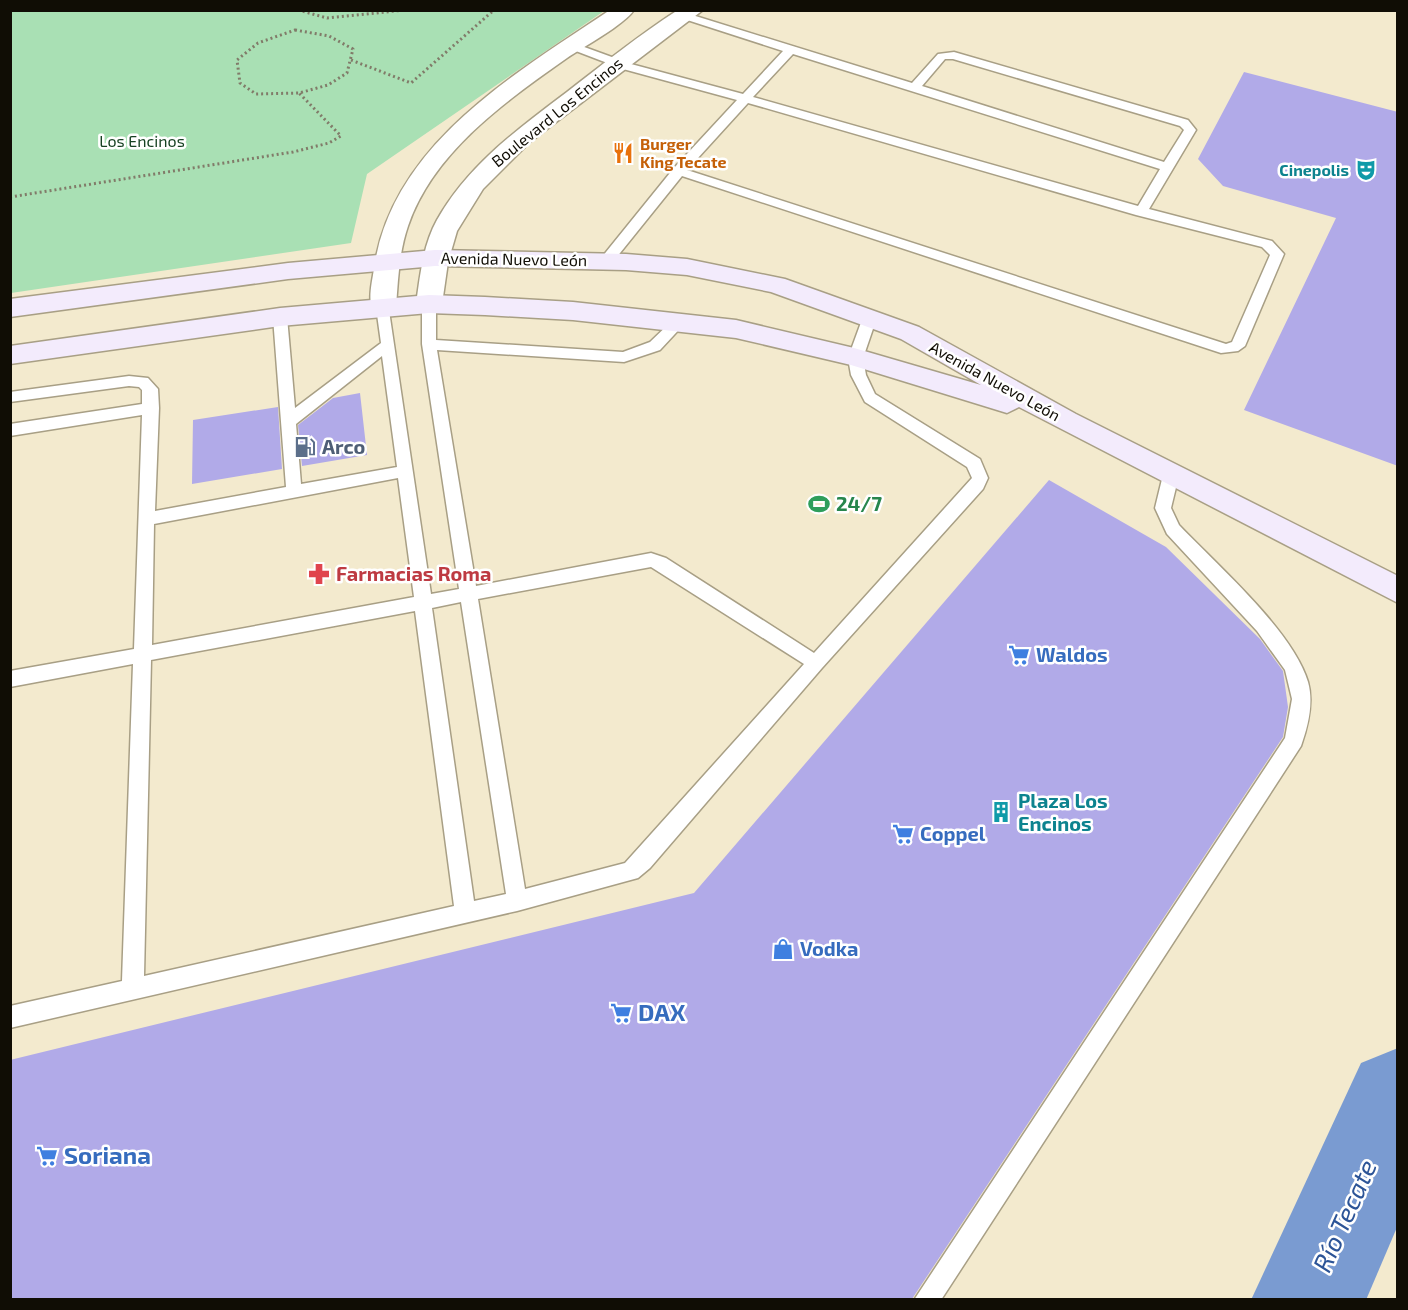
<svg xmlns="http://www.w3.org/2000/svg" width="1408" height="1310" font-family="'Exo 2',sans-serif">
	<style>
		.green { fill: #a9e0b4 }
		.lines { fill: none; stroke-linecap: round; stroke-linejoin: round }
		.river { fill: #7a9bd1; fill-rule: evenodd }
		.building { fill: #b1aae8 }
		.service-casing { stroke: #a89f85; stroke-width: 3 }
		.tertiary-casing { stroke: #a89f85; stroke-width: 3 }
		.secondary-casing { stroke: #a89f85; stroke-width: 3 }
		.path { stroke: #817b69; stroke-width: 3; stroke-dasharray: 2 3; stroke-linecap: butt }
		.service { fill: #fff; fill-rule: evenodd }
		.tertiary { fill: #fff; fill-rule: evenodd }
		.secondary { fill: #f3ebfc; fill-rule: evenodd }
		.labels { text-anchor: middle; stroke-width: 5; stroke-linejoin: round; paint-order: stroke }
		.far-street-label { font-size: 16px; fill: #100d05; stroke: #fff }
		.far-park-label { font-size: 16px; fill: #164122; stroke: #fff }
		.far-food-label { font-size: 16px; font-weight: bold; fill: #c56008; stroke: #fff; text-anchor: start }
		.far-culture-label { font-size: 16px; font-weight: bold; fill: #0d838f; stroke: #fff; text-anchor: end }
		.service-label { font-size: 20px; font-weight: bold; fill: #4e5e75; stroke: #fff; text-anchor: start }
		.leisure-label { font-size: 20px; font-weight: bold; fill: #27864d; stroke: #fff; text-anchor: start }
		.health-label { font-size: 20px; font-weight: bold; fill: #be3a42; stroke: #fff; text-anchor: start }
		.shop-label { font-size: 20px; font-weight: bold; fill: #366cbe; stroke: #fff; text-anchor: start }
		.culture-label { font-size: 20px; font-weight: bold; fill: #0d838f; stroke: #fff; text-anchor: start }
		.near-shop-label { font-size: 24px; font-weight: bold; fill: #366cbe; stroke: #fff; text-anchor: start }
		.near-water-label { font-size: 26px; font-style: italic; fill: #2c5497; stroke: #fff }
	</style>
	<rect width="100%" height="100%" fill="#f3eace"/>
	<path class="green" d="M 10,11 L 11,10 L 604,11 L 367,174 L 351,243 L 11,293 Z"/>
	<g class="lines">
		<path class="river" d="M 1398,1048 L 1398,1225 L 1366,1300 L 1251,1300 L 1361,1063 Z"/>
	</g>
	<path class="building" d="M 1244,72 L 1398,112 L 1398,466 L 1244,410 L 1336,218 L 1223,186 L 1198,159 Z
		M 360,393 L 367,455 L 302,466 L 298,425 L 333,398 Z
		M 278,407 L 282,469 L 192,484 L 193,420 Z
		M 1049,480 L 1166,547 L 1260,639 L 1283,671 L 1288,707 L 1283,737 L 912,1299 L 10,1299 L 10,1060 L 694,893 Z"/>
	<g class="lines">
		<defs>
			<path id="service" d="M 681,14 L 689,14 L 912,83 L 938,54 L 954,52 L 1188,120 L 1196,130 L 1149,209 L 1272,241 L 1284,254 L 1245,346 L 1238,351 L 1221,353 L 682,176 L 612,263 L 602,263 L 602,257 L 674,168 L 737,100 L 623,69 L 568,48 L 568,44 L 576,44 L 631,64 L 743,94 L 783,51 L 681,18 ZM 793,54 L 1160,169 L 1138,206 L 753,97 ZM 945,59 L 953,59 L 1180,126 L 1184,130 L 1164,162 L 922,86 ZM 748,103 L 1136,215 L 1262,247 L 1270,255 L 1232,342 L 1226,344 L 687,170 Z
				M 429,299 L 436,304 L 436,340 L 623,352 L 650,342 L 675,318 L 685,318 L 687,321 L 660,350 L 624,362 L 437,350 L 476,586 L 651,553 L 666,558 L 814,653 L 972,478 L 967,467 L 865,402 L 851,375 L 848,358 L 863,317 L 870,312 L 877,317 L 863,358 L 866,375 L 875,394 L 980,459 L 988,478 L 983,489 L 822,668 L 650,868 L 638,878 L 517,911 L 10,1028 L 10,1006 L 122,981 L 133,664 L 10,687 L 10,671 L 134,649 L 142,415 L 10,436 L 10,424 L 142,404 L 142,390 L 139,387 L 129,386 L 10,402 L 10,392 L 129,376 L 148,378 L 158,389 L 159,408 L 155,511 L 286,487 L 273,317 L 280,312 L 287,317 L 295,408 L 381,343 L 376,307 L 378,304 L 388,304 L 431,594 L 459,589 L 422,344 L 422,304 ZM 382,356 L 397,467 L 301,484 L 296,424 ZM 398,478 L 414,597 L 152,645 L 154,524 ZM 651,567 L 804,664 L 625,863 L 525,889 L 478,599 ZM 461,602 L 506,894 L 474,901 L 432,608 ZM 415,611 L 454,906 L 144,976 L 151,660 Z
				M 1171,469 L 1179,475 L 1171,508 L 1179,525 C 1217,565 1293,631 1308,682 C 1314,703 1308,726 1301,746 L 941,1300 L 914,1300 L 1285,738 L 1292,699 L 1285,670 L 1257,631 L 1167,534 L 1155,508 L 1163,475 Z"/>
			<path id="tertiary" d="M 610,10 L 634,10 C 624,25 583,47 567,58 C 506,101 433,152 408,226 C 399,252 398,280 396,307 L 392,313 L 383,316 L 374,313 C 367,302 372,282 374,269 C 391,145 515,74 610,10 Z
				M 678,10 L 703,10 L 530,142 L 483,189 L 457,231 L 448,262 L 442,304 L 438,310 L 429,313 L 420,310 L 416,304 C 420,276 423,245 437,220 C 468,165 518,129 567,92 C 603,64 639,35 678,10 Z"/>
			<path id="secondary" d="M 435,250 L 626,254 L 687,259 L 785,279 L 919,327 L 1076,414 L 1398,576 L 1398,603 L 1019,407 L 1007,413 L 851,365 L 736,338 L 573,320 L 485,315 L 429,313 L 280,326 L 10,364 L 10,346 L 280,308 L 429,295 L 485,297 L 573,302 L 736,320 L 854,348 L 981,385 L 901,339 L 771,292 L 687,275 L 626,270 L 435,266 L 288,279 L 10,317 L 10,299 L 288,263 Z"/>
		</defs>
		<use href="#service" class="service-casing"/>
		<use href="#tertiary" class="tertiary-casing"/>
		<use href="#secondary" class="secondary-casing"/>
		<path class="path" d="M 298,10 L 327,18 L 405,10
			M 295,30 L 329,36 L 353,49 L 347,73 L 328,85 L 299,93 L 256,94 L 240,83 L 237,60 L 258,43 Z
			M 351,60 L 411,83 L 494,10
			M 10,197 L 293,152 L 329,143 L 341,136 L 299,93"/>
		<use href="#service" class="service"/>
		<use href="#tertiary" class="tertiary"/>
		<use href="#secondary" class="secondary"/>
	</g>
	<defs>
		<symbol id="restaurant-bare" viewBox="-9 -9 18 18"><path d="M-5-6h1v4h1v-4h1v4h1v-4h1v5L-1.5 .5V6h-2V.5L-5-1ZM5-6V6H3V1.5H1.5Q1.5-4 5-6Z" fill="#e8710a" stroke="#fff" stroke-width="2.5" paint-order="stroke"/></symbol>
		<symbol id="theatre-bare" viewBox="-9 -9 18 18"><path d="M-5-5.5Q0-4 5-5.5V0Q5 5 0 6Q-5 5-5 0ZM-3.3-2.5H-1v1.5H-3.3ZM1-2.5H3.3v1.5H1ZM-2.8 1Q0 5.5 2.8 1Z" fill="#0f9aa8" stroke="#fff" stroke-width="2.5" paint-order="stroke"/></symbol>
		<symbol id="fuel-bare" viewBox="-9 -9 18 18"><path d="M-5.5-6h7V0h2V4h1.3V-2.5L3-4.5l.8-.8L6-3V5H2.5V1h-1V6h-7ZM-4.2-4.7v3.2H.2V-4.7Z" fill="#5c6f8a" stroke="#fff" stroke-width="2.5" paint-order="stroke"/></symbol>
		<symbol id="stadium-bare" viewBox="-9 -9 18 18"><path d="M0-5a6.5 5 0 1 0 0 10a6.5 5 0 1 0 0-10ZM-3.5-1.8h7v3.6h-7Z" fill="#2e9e5b" stroke="#fff" stroke-width="2.5" paint-order="stroke"/></symbol>
		<symbol id="pharmacy-bare" viewBox="-9 -9 18 18"><path d="M-2-6h4v4h4v4h-4v4h-4v-4h-4v-4h4Z" fill="#e0444e" stroke="#fff" stroke-width="2.5" paint-order="stroke"/></symbol>
		<symbol id="supermarket-bare" viewBox="-9 -9 18 18"><path d="M-6-5.5h2.5l.6 2H6L4.5 2H-2.5L-4.4-4H-6ZM-1.5 3.2a1.3 1.3 0 1 0 .1 0ZM3 3.2a1.3 1.3 0 1 0 .1 0Z" fill="#3f7fe0" stroke="#fff" stroke-width="2.5" paint-order="stroke"/></symbol>
		<symbol id="building-bare" viewBox="-9 -9 18 18"><path d="M-4-6H4V6H1V3H-1V6H-4ZM-2.5-4.3h1.7v1.8h-1.7ZM.8-4.3h1.7v1.8H.8ZM-2.5-1h1.7V.8h-1.7ZM.8-1h1.7V.8H.8Z" fill="#0f9aa8" stroke="#fff" stroke-width="2.5" paint-order="stroke"/></symbol>
		<symbol id="shop-bare" viewBox="-9 -9 18 18"><path d="M-5-2.5h2.3a2.7 3.5 0 0 1 5.4 0H5L5.5 6h-11ZM-1.5-2.5h3a1.5 2.3 0 0 0-3 0Z" fill="#3f7fe0" stroke="#fff" stroke-width="2.5" paint-order="stroke"/></symbol>
	</defs>
	<g fill-rule="evenodd">
		<use href="#restaurant-bare" x="608" y="138" width="30" height="30"/>
		<use href="#theatre-bare" x="1351" y="155" width="30" height="30"/>
		<use href="#fuel-bare" x="290" y="432" width="30" height="30"/>
		<use href="#stadium-bare" x="804" y="489" width="30" height="30"/>
		<use href="#pharmacy-bare" x="304" y="559" width="30" height="30"/>
		<use href="#supermarket-bare" x="1004" y="640" width="30" height="30"/>
		<use href="#building-bare" x="986" y="797" width="30" height="30"/>
		<use href="#supermarket-bare" x="888" y="819" width="30" height="30"/>
		<use href="#shop-bare" x="768" y="934" width="30" height="30"/>
		<use href="#supermarket-bare" x="606" y="998" width="30" height="30"/>
		<use href="#supermarket-bare" x="32" y="1141" width="30" height="30"/>
	</g>
	<g class="labels">
		<g class="far-street-label">
			<text transform="translate(557 112) rotate(-39)" y="6">Boulevard Los Encinos</text>
			<text transform="translate(514 259) rotate(1)" y="6">Avenida Nuevo León</text>
			<text transform="translate(995 381) rotate(29)" y="6">Avenida Nuevo León</text>
		</g>
		<g class="far-park-label">
			<text x="142" y="147">Los Encinos</text>
		</g>
		<g class="far-food-label">
			<text x="640" y="150">Burger<tspan x="640" dy="18">King Tecate</tspan></text>
		</g>
		<g class="far-culture-label">
			<text x="1349" y="176">Cinepolis</text>
		</g>
		<g class="service-label">
			<text x="322" y="454">Arco</text>
		</g>
		<g class="leisure-label">
			<text x="836" y="511">24/7</text>
		</g>
		<g class="health-label">
			<text x="336" y="581">Farmacias Roma</text>
		</g>
		<g class="shop-label">
			<text x="1036" y="662">Waldos</text>
			<text x="920" y="841">Coppel</text>
			<text x="800" y="956">Vodka</text>
		</g>
		<g class="culture-label">
			<text x="1018" y="808">Plaza Los<tspan x="1018" dy="23">Encinos</tspan></text>
		</g>
		<g class="near-shop-label">
			<text x="638" y="1021">DAX</text>
			<text x="64" y="1164">Soriana</text>
		</g>
		<g class="near-water-label">
			<text transform="translate(1345 1216) rotate(-66)" y="9">Río Tecate</text>
		</g>
	</g>
	<rect width="1408" height="1310" fill="none" stroke="#100d05" stroke-width="24"/>
</svg>
